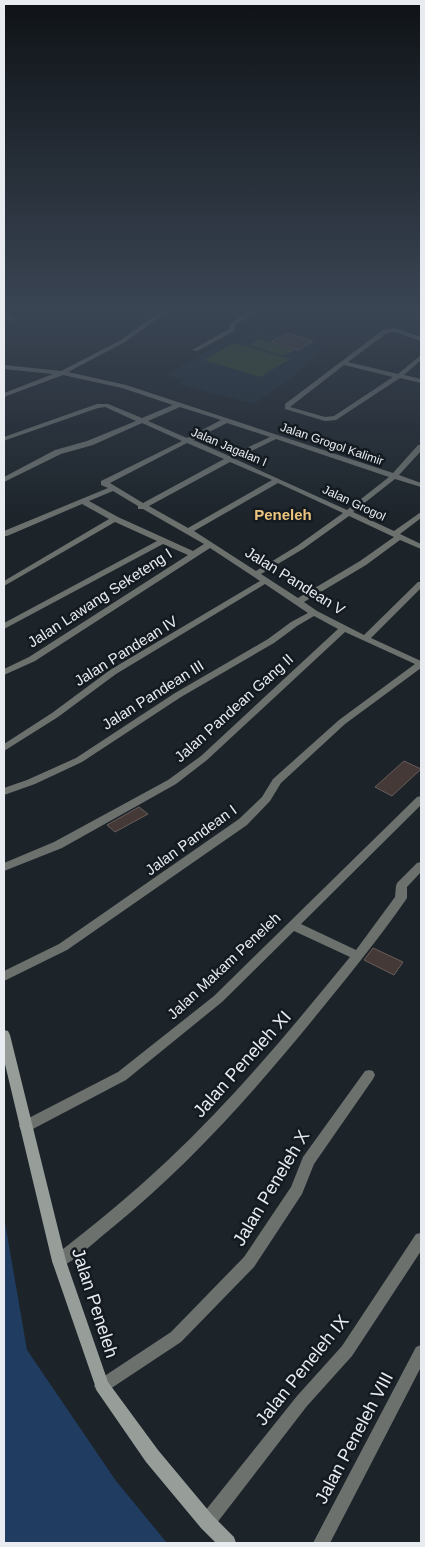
<svg xmlns="http://www.w3.org/2000/svg" width="425" height="1547" font-family="Helvetica,sans-serif">
	<style>
		.built { fill: #222d38 }
		.green { fill: #344b27 }
		.water { fill: #203d61 }
		.building { fill: #443937; stroke: #685d5a }
		.lines { fill: none; stroke-linecap: round; stroke-linejoin: round }
		.street { fill: #6c716e; fill-rule: evenodd }
		.secondary { fill: #979e9a; fill-rule: evenodd }
		.labels { text-anchor: middle; stroke-width: 5; stroke-linejoin: round; paint-order: stroke }
		.far-street-label { font-size: 12px; fill: #e8ecf1; stroke: #131a20 }
		.far-quarter-label { font-size: 15px; font-weight: bold; fill: #edc47e; stroke: #131a20 }
		.street-label { font-size: 15px; fill: #e8ecf1; stroke: #131a20 }
		.near-street-label { font-size: 18px; fill: #e8ecf1; stroke: #131a20 }
	</style>
	<rect width="100%" height="100%" fill="#1c2329"/>
	<path class="built" d="M 260,327 L 325,345 L 293,377 L 254,404 L 189,387 L 178,383 L 182,380 L 167,375 L 211,349 Z"/>
	<path class="green" d="M 259,339 L 294,350 L 284,356 L 249,345 Z
		M 234,343 L 290,359 L 260,377 L 204,360 Z"/>
	<path class="water" d="M 4,1217 L 27,1350 L 116,1481 L 167,1543 L 4,1543 Z"/>
	<path class="building" d="M 287,333 L 313,341 L 298,350 L 271,342 Z
		M 404,761 L 421,769 L 392,796 L 375,787 Z
		M 139,807 L 148,814 L 115,832 L 107,825 Z
		M 373,948 L 403,962 L 394,975 L 364,960 Z"/>
	<g class="lines">
		<path class="street" d="M 164,309 L 171,309 L 125,342 L 68,372 L 126,385 L 393,473 L 418,445 L 421,445 L 421,451 L 399,475 L 421,483 L 421,487 L 395,479 L 353,512 L 394,531 L 421,512 L 421,518 L 400,534 L 421,544 L 421,549 L 400,540 L 366,565 L 304,602 L 317,611 L 364,635 L 418,582 L 421,582 L 421,588 L 371,638 L 421,661 L 421,668 L 345,724 L 281,783 L 270,801 L 247,825 L 67,950 L 4,981 L 4,971 L 59,944 L 239,819 L 262,797 L 273,779 L 339,720 L 415,664 L 345,632 L 207,760 L 176,784 L 62,848 L 4,871 L 4,863 L 54,842 L 168,780 L 201,756 L 338,629 L 314,616 L 297,626 L 274,643 L 181,697 L 82,762 L 35,784 L 4,795 L 4,788 L 27,780 L 76,758 L 175,693 L 268,639 L 291,622 L 308,613 L 265,584 L 116,674 L 58,717 L 4,751 L 4,744 L 52,713 L 110,670 L 260,581 L 210,548 L 35,661 L 4,675 L 4,669 L 29,657 L 188,555 L 163,544 L 4,629 L 4,623 L 157,541 L 115,522 L 4,586 L 4,581 L 109,519 L 82,504 L 7,536 L 4,536 L 4,531 L 108,488 L 101,485 L 101,481 L 182,441 L 142,423 L 93,445 L 61,454 L 4,482 L 4,477 L 55,450 L 87,441 L 136,421 L 105,407 L 98,408 L 6,440 L 4,441 L 4,437 L 97,404 L 108,404 L 142,418 L 173,405 L 122,388 L 63,375 L 4,397 L 4,393 L 53,374 L 4,369 L 4,365 L 61,371 L 121,340 ZM 180,407 L 221,420 L 187,438 L 148,421 ZM 227,423 L 270,437 L 229,456 L 193,440 ZM 276,439 L 389,477 L 347,510 L 235,459 ZM 187,443 L 224,459 L 143,503 L 110,483 ZM 230,462 L 272,480 L 188,528 L 149,506 ZM 278,483 L 343,513 L 297,546 L 256,571 L 194,531 ZM 113,491 L 138,506 L 138,509 L 143,509 L 204,544 L 193,551 L 118,517 L 89,501 ZM 349,516 L 394,537 L 360,561 L 298,598 L 261,574 L 303,549 Z
			M 253,309 L 261,309 L 235,325 L 234,331 L 197,351 L 192,350 L 229,329 L 230,323 Z
			M 4,314 L 14,318 L 15,319 L 12,321 L 4,318 Z
			M 395,328 L 421,337 L 421,341 L 395,332 L 387,333 L 348,362 L 398,374 L 421,355 L 421,360 L 404,375 L 421,379 L 421,383 L 400,378 L 336,420 L 325,421 L 285,409 L 285,404 L 383,330 ZM 344,365 L 393,377 L 334,416 L 325,417 L 290,407 Z
			M 421,796 L 421,805 L 301,924 L 356,950 L 395,897 L 396,886 L 397,883 L 417,863 L 421,862 L 421,872 L 407,887 L 407,898 L 405,901 C 377,941 346,979 315,1017 C 254,1092 188,1166 113,1227 C 99,1238 75,1261 59,1268 L 54,1266 L 52,1261 L 54,1256 C 93,1226 131,1195 167,1161 C 234,1098 292,1028 350,957 L 294,931 L 222,1002 L 126,1080 L 31,1130 L 26,1132 L 21,1130 L 19,1126 L 21,1122 L 118,1072 L 214,996 L 417,797 Z
			M 369,1070 L 373,1071 L 375,1075 L 373,1079 L 314,1164 L 302,1194 L 254,1267 L 181,1342 L 107,1391 L 102,1394 L 97,1391 L 94,1386 L 97,1381 L 171,1332 L 244,1257 L 291,1187 L 303,1157 L 365,1071 Z
			M 421,1233 L 421,1251 L 352,1356 L 307,1406 L 213,1528 L 207,1530 L 201,1528 L 199,1522 L 201,1516 L 297,1396 L 342,1346 L 416,1234 Z
			M 421,1345 L 421,1367 L 330,1543 L 313,1543 L 416,1347 Z"/>
		<path class="secondary" d="M 4,1030 L 8,1031 L 10,1035 L 66,1261 L 108,1382 L 158,1450 L 213,1516 L 234,1537 L 236,1543 L 216,1543 L 201,1528 L 146,1462 L 97,1391 L 52,1261 L 4,1060 Z"/>
	</g>
	<linearGradient id="sky" x2="0" y2="1"><stop stop-color="#0f1317"/><stop offset="0.59" stop-color="#3a4554"/><stop offset="1" stop-color="#3a4554" stop-opacity="0"/></linearGradient>
	<rect width="425" height="526" fill="url(#sky)"/>
	<g class="labels">
		<g class="far-street-label">
			<text transform="translate(332 444) rotate(19)" y="4">Jalan Grogol Kalimir</text>
			<text transform="translate(229 447) rotate(23)" y="4">Jalan Jagalan I</text>
			<text transform="translate(354 503) rotate(25)" y="4">Jalan Grogol</text>
		</g>
		<g class="far-quarter-label">
			<text x="283" y="520">Peneleh</text>
		</g>
		<g class="street-label">
			<text transform="translate(295 581) rotate(32)" y="5">Jalan Pandean V</text>
			<text transform="translate(100 598) rotate(-33)" y="5">Jalan Lawang Seketeng I</text>
			<text transform="translate(126 651) rotate(-32)" y="5">Jalan Pandean IV</text>
			<text transform="translate(153 695) rotate(-32)" y="5">Jalan Pandean III</text>
			<text transform="translate(234 708) rotate(-42)" y="5">Jalan Pandean Gang II</text>
			<text transform="translate(191 840) rotate(-36)" y="5">Jalan Pandean I</text>
			<text transform="translate(224 966) rotate(-43)" y="5">Jalan Makam Peneleh</text>
		</g>
		<g class="near-street-label">
			<text transform="translate(242 1064) rotate(-48)" y="6">Jalan Peneleh XI</text>
			<text transform="translate(271 1188) rotate(-59)" y="6">Jalan Peneleh X</text>
			<text transform="translate(95 1303) rotate(72)" y="6">Jalan Peneleh</text>
			<text transform="translate(302 1370) rotate(-51)" y="6">Jalan Peneleh IX</text>
			<text transform="translate(354 1438) rotate(-62)" y="6">Jalan Peneleh VIII</text>
		</g>
	</g>
	<rect width="425" height="1547" fill="none" stroke="#e8ecf1" stroke-width="10"/>
</svg>
